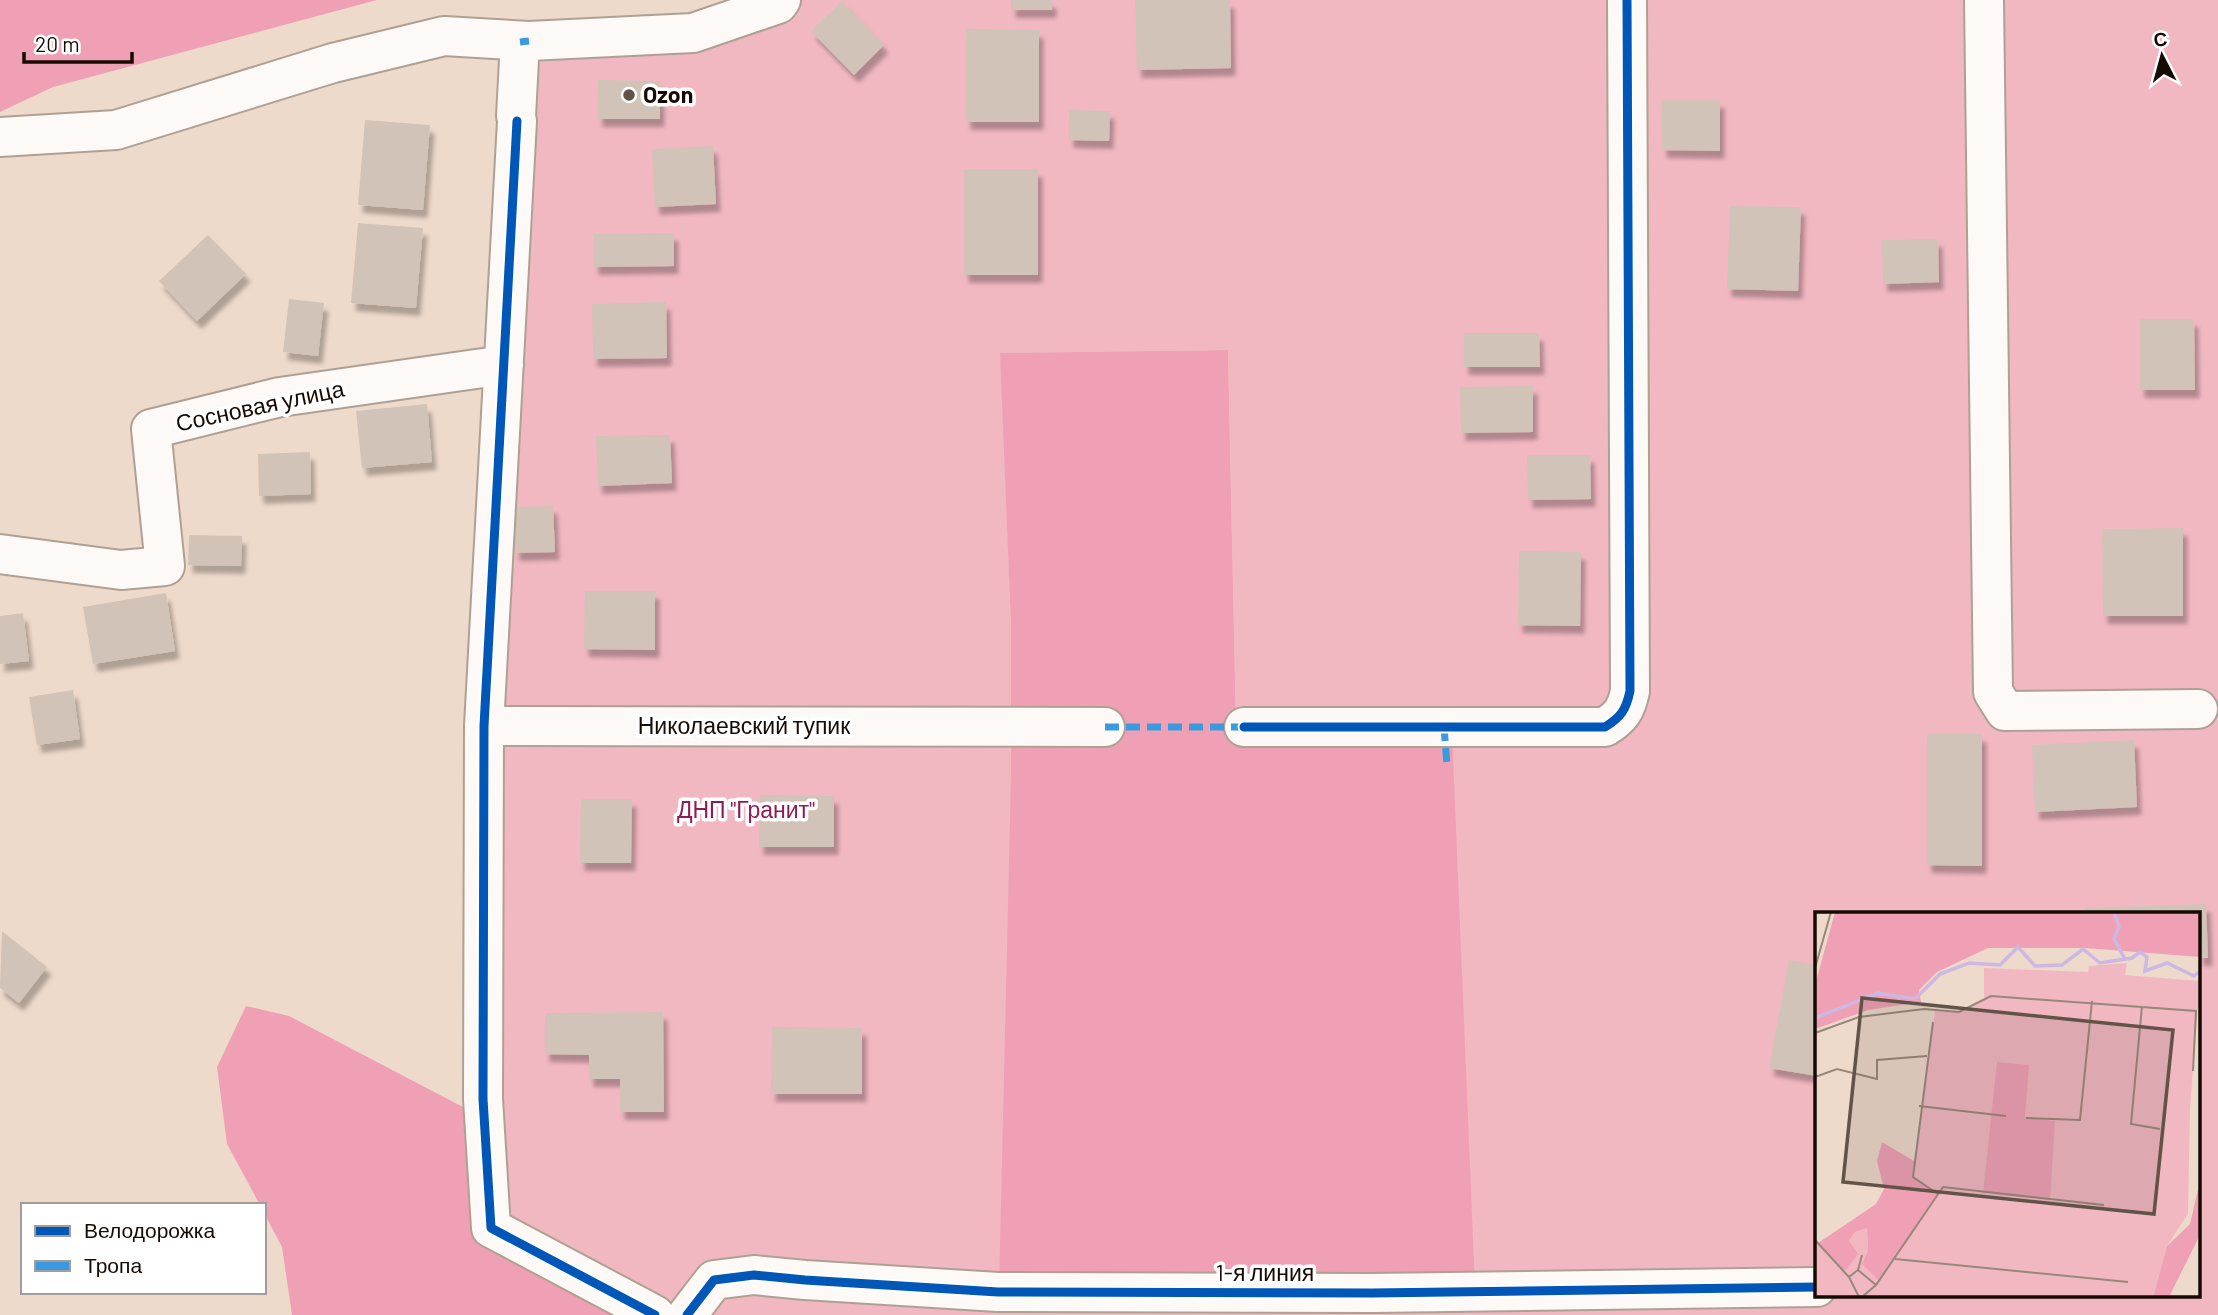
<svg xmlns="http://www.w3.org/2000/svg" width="2218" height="1315" font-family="Barlow,sans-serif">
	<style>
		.green { fill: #f2b8c2; fill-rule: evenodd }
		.forest { fill: #f0a0b5 }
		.building { fill: #d1c3b7; filter: url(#shadow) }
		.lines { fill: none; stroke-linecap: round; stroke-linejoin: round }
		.minor-casing { stroke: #afa095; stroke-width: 42 }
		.minor { stroke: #fcf9f7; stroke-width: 38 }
		.quiet { stroke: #3b99dd; stroke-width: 7; stroke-dasharray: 14 7; stroke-linecap: butt }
		.cycleway-casing { stroke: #fff; stroke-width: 13 }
		.cycleway { stroke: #0057b8; stroke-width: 9 }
		.poi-dot { fill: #625349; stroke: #fff; stroke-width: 2.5 }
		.labels { text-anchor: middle; stroke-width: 7; stroke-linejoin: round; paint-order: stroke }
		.poi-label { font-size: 23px; font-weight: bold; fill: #160b03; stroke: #fff; text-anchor: start }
		.street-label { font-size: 23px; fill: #160b03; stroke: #fff }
		.park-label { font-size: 23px; fill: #901c52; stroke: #fff }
		.inset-river { fill: none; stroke: #cdb8e4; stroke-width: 3.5 }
		.inset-road { fill: none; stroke: #98877b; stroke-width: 2 }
		.view { fill: #625349; fill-opacity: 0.15; stroke: #625349; stroke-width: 3.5 }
		.inset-edge { fill: none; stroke: #160b03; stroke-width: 3.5 }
	</style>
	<defs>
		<filter id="shadow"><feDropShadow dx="4.5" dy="8" stdDeviation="2" flood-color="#0004"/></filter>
	</defs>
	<rect width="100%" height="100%" fill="#eedacb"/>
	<path class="green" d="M 781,0 L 2218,0 L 2218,1315 L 652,1315 L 491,1228 L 484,1118 L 536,41 ZM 1228,350 L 1236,727 L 1011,775 L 1011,627 L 1001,353 ZM 1817,914 L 2199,914 L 2199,1296 L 1817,1296 Z"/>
	<path class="forest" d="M 0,0 L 377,0 L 53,87 L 0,112 Z
		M 1228,350 L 1236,726 L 1452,732 L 1475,1287 L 999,1288 L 1011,775 L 1011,627 L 1000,353 Z
		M 246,1006 L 289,1016 L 484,1118 L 491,1228 L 652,1315 L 292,1315 L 282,1247 L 264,1213 L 264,1205 L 260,1205 L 227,1144 L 217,1067 Z"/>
	<path class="building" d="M 1011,0 L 1052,0 L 1052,10 L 1011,10 Z
		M 1135,0 L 1230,0 L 1231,68 L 1137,70 Z
		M 842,1 L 884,45 L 854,75 L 811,31 Z
		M 966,29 L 1039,30 L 1039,122 L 966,122 Z
		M 598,80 L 660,81 L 660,119 L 598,119 Z
		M 1662,100 L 1720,100 L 1720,151 L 1662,150 Z
		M 1069,110 L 1110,111 L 1109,141 L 1069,140 Z
		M 365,120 L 430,125 L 423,210 L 358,205 Z
		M 713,146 L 716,204 L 655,207 L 652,149 Z
		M 964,169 L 1038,169 L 1038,275 L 964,275 Z
		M 1730,206 L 1801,207 L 1798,291 L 1727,289 Z
		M 358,223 L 423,228 L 416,308 L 351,303 Z
		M 674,233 L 674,266 L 594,267 L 594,234 Z
		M 208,235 L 246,274 L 197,321 L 159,281 Z
		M 1938,239 L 1939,282 L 1883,284 L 1882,240 Z
		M 289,299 L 324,303 L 318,356 L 283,352 Z
		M 666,302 L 667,358 L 593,359 L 592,304 Z
		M 2140,319 L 2194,319 L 2195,390 L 2140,390 Z
		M 1464,333 L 1539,333 L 1540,367 L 1464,367 Z
		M 1533,386 L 1533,432 L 1461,433 L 1460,387 Z
		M 427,404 L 432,462 L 362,468 L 356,411 Z
		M 670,435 L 672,483 L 598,486 L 596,436 Z
		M 310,452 L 311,494 L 259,496 L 258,454 Z
		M 1527,455 L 1590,455 L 1591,499 L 1528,500 Z
		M 553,506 L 555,552 L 515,553 L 514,507 Z
		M 2183,528 L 2183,616 L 2103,616 L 2102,529 Z
		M 189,535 L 242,536 L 241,566 L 188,565 Z
		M 1519,551 L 1581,552 L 1580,626 L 1518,625 Z
		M 585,591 L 655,591 L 655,650 L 584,649 Z
		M 166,593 L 175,651 L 93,664 L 83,607 Z
		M 23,613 L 29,661 L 0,664 L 0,616 Z
		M 73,690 L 80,739 L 37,745 L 29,697 Z
		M 1927,734 L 1982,734 L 1982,866 L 1927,865 Z
		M 2134,740 L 2137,807 L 2035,812 L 2032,745 Z
		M 760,795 L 834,796 L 834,847 L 759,847 Z
		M 581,799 L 632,799 L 631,863 L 580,863 Z
		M 2206,904 L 2208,958 L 2199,958 L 2199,914 L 2086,914 L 2086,908 Z
		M 2,931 L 47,967 L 19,1003 L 0,988 Z
		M 1789,960 L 1817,965 L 1817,1076 L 1769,1068 Z
		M 663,1012 L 664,1112 L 620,1112 L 620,1079 L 589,1079 L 589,1055 L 545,1054 L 545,1013 Z
		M 772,1027 L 862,1028 L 862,1094 L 771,1094 Z"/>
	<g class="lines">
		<defs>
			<path id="minor" d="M 1984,0 L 1993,692 L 2005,711 L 2198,709
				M 516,116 L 520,41
				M 517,121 L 484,726 L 483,1099 L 491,1228 L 655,1315
				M 0,137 L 116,130 L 333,63 L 444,36 L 529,41 L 693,33 L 778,4 L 781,0
				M 0,554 L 121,570 L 165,566 L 151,429 L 280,397 L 504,365
				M 484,726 L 1105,727
				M 1244,727 L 1605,727 C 1621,717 1626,710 1630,691 L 1627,0
				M 687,1315 L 714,1280 L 754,1275 L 805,1280 L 998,1292 L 1372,1293 L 1817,1287"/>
		</defs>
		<use href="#minor" class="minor-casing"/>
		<use href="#minor" class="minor"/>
		<path class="quiet" d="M 520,42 L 529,41
			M 1105,727 L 1244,727
			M 1444,727 L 1447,765"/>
		<defs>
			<path id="cycleway" d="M 517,121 L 484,726 L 483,1099 L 491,1228 L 655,1315
				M 1244,727 L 1605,727 C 1621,717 1626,710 1630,691 L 1627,0
				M 687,1315 L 714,1280 L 754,1275 L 805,1280 L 998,1292 L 1372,1293 L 1817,1287"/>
		</defs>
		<use href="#cycleway" class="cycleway-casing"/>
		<use href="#cycleway" class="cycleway"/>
	</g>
	<circle class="poi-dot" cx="629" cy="95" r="7"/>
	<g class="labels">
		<g class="poi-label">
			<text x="643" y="103">Ozon</text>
		</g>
		<g class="street-label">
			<text transform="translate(260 406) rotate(-12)" y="8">Сосновая улица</text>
			<text x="744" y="734">Николаевский тупик</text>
			<text x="1265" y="1281">1-я линия</text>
		</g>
		<g class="park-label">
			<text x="746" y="818">ДНП "Гранит"</text>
		</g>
	</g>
	<g transform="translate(1815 912)">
		<rect width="385" height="385" fill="#eedacb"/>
		<path d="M 312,51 L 310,63 L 385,69 L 375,197 L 373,302 L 352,334 L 338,385 L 0,385 L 0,328 L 28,358 L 34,329 L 40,320 L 52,316 L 53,338 L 47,352 L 98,265 L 120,99 L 144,100 L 169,86 L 169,56 L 273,60 L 274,54 ZM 180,188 L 210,206 L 168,280 Z" fill="#f2b8c2" fill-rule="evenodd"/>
		<path d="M 20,0 L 385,0 L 385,45 L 270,36 L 173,36 L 122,60 L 104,78 L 106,90 L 53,98 L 0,117 L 0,73 ZM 182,150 L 214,153 L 210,205 L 240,209 L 235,288 L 168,281 ZM 67,230 L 99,249 L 98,265 L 123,282 L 64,369 L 47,352 L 53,338 L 52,316 L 40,320 L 34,329 L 43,342 L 32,357 L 28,358 L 3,331 L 61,292 L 69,277 L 62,249 ZM 385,269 L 385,323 L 354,385 L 338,385 L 352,334 L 375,312 Z" fill="#f0a0b5"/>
		<path class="inset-river" d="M 299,0 L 304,15 L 299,27 L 310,47M 0,106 L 63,81 L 100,87 L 125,62 L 154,51 L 185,53 L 203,35 L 220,54 L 247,53 L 268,37 L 285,51 L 317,46 L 325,40 L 332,45 L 330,59 L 352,51 L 379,64 L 385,59"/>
		<path class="inset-road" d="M 0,56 L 16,0M 327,94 L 316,212 L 345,217M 118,110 L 98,265 L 123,282M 0,121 L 44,105 L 109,97 L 144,100 L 176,84 L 381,99 L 378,159M 0,165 L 22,157 L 62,167 L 62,148 L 112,144M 104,194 L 191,204M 211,206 L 265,208 L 277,89M 0,328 L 34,365 L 44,385M 80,347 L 313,370M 43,358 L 61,373M 34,365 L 43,358 L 47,343M 47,385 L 61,373 L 128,275 L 289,293"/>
		<path class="view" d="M 47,86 L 358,118 L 339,302 L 28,270 Z"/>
		<rect width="385" height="385" class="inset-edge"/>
	</g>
	<rect x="21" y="1203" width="245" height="91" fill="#ffffff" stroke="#a29d9a" stroke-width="2"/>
	<rect x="35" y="1226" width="35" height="10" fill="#0057b8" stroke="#a29d9a" stroke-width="2"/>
	<text x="84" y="1238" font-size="21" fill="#160b03">Велодорожка</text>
	<rect x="35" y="1261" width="35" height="10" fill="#3b99dd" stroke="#a29d9a" stroke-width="2"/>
	<text x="84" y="1273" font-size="21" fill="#160b03">Тропа</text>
	<g transform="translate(2162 56) rotate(354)" stroke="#ffffff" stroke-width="5" paint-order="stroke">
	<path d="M0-5L12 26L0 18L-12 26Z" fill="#160b03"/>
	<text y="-10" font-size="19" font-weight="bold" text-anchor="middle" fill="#160b03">С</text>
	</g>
	<path d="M24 52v10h108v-10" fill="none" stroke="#160b03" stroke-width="3.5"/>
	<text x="35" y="52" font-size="21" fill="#160b03" stroke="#ffffff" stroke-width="5" paint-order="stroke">20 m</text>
</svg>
